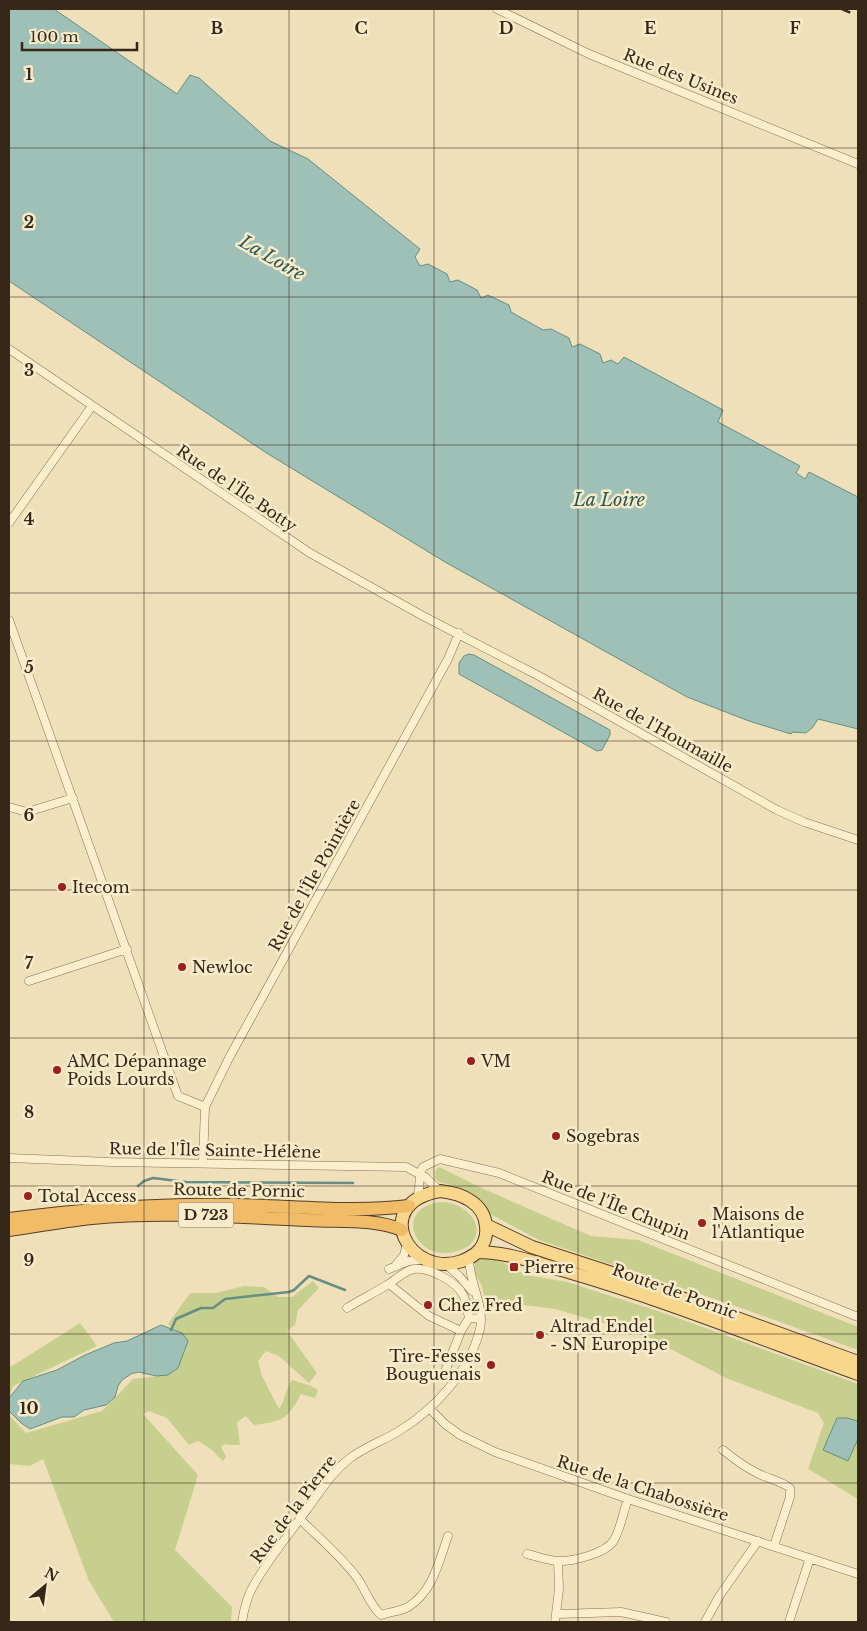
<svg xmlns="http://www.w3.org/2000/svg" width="867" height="1631" font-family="'Libre Baskerville',serif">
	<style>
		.green { fill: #c6cf8d }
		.water { fill: #9fc0b7; stroke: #668e84 }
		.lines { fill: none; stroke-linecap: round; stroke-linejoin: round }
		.stream { stroke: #668e84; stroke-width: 2.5 }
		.minor-casing { stroke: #887053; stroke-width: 9 }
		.primary-casing { stroke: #553d28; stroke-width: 14 }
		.trunk-casing { stroke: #553d28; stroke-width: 14 }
		.minor { stroke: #fbeecd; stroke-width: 8 }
		.primary { stroke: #f8d78d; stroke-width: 12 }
		.trunk { stroke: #f0bc68; stroke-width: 12 }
		.rail { stroke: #362719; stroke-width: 2.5; stroke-dasharray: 9 9; stroke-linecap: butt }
		.grid { fill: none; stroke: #362719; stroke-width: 1; stroke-opacity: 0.55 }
		.poi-dot { fill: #9b1f1f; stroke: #f8ebc9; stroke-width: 2 }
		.labels { text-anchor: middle; stroke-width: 5; stroke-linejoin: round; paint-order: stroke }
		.shield { fill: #f8ebc9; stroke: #70624e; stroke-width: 1 }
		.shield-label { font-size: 15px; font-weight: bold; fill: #362719 }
		.street-label { font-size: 16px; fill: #362719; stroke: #f8ebc9 }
		.poi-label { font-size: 16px; fill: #362719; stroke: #f8ebc9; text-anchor: start }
		.water-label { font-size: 18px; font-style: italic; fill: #275754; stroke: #f8ebc9 }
		.grid-label { font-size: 16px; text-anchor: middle; font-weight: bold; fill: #362719; stroke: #f8ebc9; stroke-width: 5; stroke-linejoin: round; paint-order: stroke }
	</style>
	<rect width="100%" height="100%" fill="#f0e0b9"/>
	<path class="green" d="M 439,1167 L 486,1190 L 591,1236 L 638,1240 L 858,1327 L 858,1350 L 747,1310 L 539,1240 L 490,1214 L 483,1202 L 469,1192 L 455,1186 L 439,1182 L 435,1178 L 436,1170 Z
		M 441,1202 C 477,1203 493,1243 454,1252 C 415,1262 392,1208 441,1202 Z
		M 491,1256 L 527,1275 L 567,1282 L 664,1313 L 858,1384 L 858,1499 L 808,1469 L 824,1423 L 818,1413 L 726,1378 L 642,1334 L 555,1309 L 493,1301 L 492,1308 L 485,1302 L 482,1286 L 474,1272 L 475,1262 L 479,1258 Z
		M 313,1281 L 319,1288 L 298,1310 L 295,1325 L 287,1331 L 317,1373 L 309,1383 L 279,1356 L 266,1351 L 258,1361 L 262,1376 L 279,1409 C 286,1399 285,1390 292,1380 L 311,1386 L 318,1390 L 315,1398 L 301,1394 C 287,1420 283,1421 254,1425 L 246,1416 L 237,1422 L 240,1445 L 228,1445 L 225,1444 L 221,1447 L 226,1457 L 223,1461 L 211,1449 L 198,1441 L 189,1445 L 167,1418 L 149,1411 L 143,1414 L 198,1475 L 175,1550 L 232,1607 L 231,1622 L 114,1622 L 89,1581 L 43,1459 L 30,1466 L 9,1464 L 9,1415 L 26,1433 L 102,1411 L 133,1379 L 168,1375 L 178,1368 L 187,1342 L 168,1324 L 190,1293 L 216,1293 L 244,1286 L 264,1287 L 278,1297 L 292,1297 Z
		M 80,1323 L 97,1346 L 13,1386 L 9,1398 L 9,1367 L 17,1363 Z"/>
	<path class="water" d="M 9,9 L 54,9 L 177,94 L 190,75 L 199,78 L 270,141 L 308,159 L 420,249 L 415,257 L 420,266 L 428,264 L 447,274 L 450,282 L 458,280 L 477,290 L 481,298 L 488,295 L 509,305 L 511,312 L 543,330 L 551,329 L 569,338 L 572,347 L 580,344 L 600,354 L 603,363 L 611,360 L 618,364 L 624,357 L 723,410 L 718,422 L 800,466 L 796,473 L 805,479 L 809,472 L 858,497 L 858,729 L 818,719 L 813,727 L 806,733 L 793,732 L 791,734 L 749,721 L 687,697 L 445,562 L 265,452 L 9,281 Z
		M 469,654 L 474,655 L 610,730 L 610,735 L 602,750 L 597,751 L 459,674 L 459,663 L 464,656 Z
		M 161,1325 L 182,1333 L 188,1341 L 178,1368 L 168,1375 L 157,1376 L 138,1372 L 131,1374 L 122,1380 L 118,1386 L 115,1397 L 106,1405 L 84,1410 L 74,1417 L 62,1417 L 30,1429 L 21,1423 L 9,1411 L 9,1398 L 23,1381 L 57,1370 L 85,1355 L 114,1343 L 127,1341 Z
		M 837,1418 L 847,1418 L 858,1421 L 858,1439 L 848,1461 L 823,1450 Z"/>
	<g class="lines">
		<path class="stream" d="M 138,1186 L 144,1181 L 153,1178 L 186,1182 L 353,1183
			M 171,1330 L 176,1319 L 201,1308 L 213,1308 L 225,1299 L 289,1292 L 294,1290 L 309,1276 L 345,1290"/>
		<defs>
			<path id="minor" d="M 497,9 L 589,54 L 858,164
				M 9,349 L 310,553 L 423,616 L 539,676 L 777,810 L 804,822 L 858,840
				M 9,523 L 92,406
				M 9,620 L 178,1096 L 205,1107
				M 9,807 L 27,812 L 73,798
				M 29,981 L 127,949
				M 9,1158 L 111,1162 L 406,1167 L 425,1177 L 440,1191
				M 203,1162 L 205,1107 L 229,1058 L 448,659 L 459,633
				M 420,1173 L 423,1167 L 440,1159 L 499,1173 L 858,1317
				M 417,1199 L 419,1189 L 420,1173
				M 446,1264 L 459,1276 L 472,1291
				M 396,1265 L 404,1255 L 407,1244
				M 389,1269 L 409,1261 L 426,1259
				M 389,1284 L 429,1316 L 461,1331
				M 347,1308 C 360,1300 374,1293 387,1285 C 396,1280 403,1271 414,1269 C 429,1267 457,1282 463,1295 C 467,1302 467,1310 469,1318
				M 444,1374 L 461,1331 L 469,1318 L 481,1319
				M 430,1409 L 445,1424 L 460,1435 L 495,1452 L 628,1499 L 858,1574
				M 723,1450 C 734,1459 745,1467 757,1473 C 768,1479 780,1480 790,1488 L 790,1497 L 774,1546
				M 300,1519 C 319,1538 342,1557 358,1579 C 366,1591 370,1605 381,1615 C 390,1612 401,1611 408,1607 C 433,1592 439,1561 448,1536
				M 527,1554 C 536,1556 547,1560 557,1561 C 572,1562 607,1553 614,1540 C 621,1528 623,1512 628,1499
				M 558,1614 L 621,1612 L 666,1622
				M 242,1622 C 244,1609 248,1594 255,1583 C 270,1557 290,1533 308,1508 C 321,1491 332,1472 349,1459 C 364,1447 383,1441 399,1431 C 435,1409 470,1371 480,1329 C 485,1307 469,1282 469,1258
				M 555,1622 L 559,1589 L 558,1561
				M 705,1622 L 720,1595 L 758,1541
				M 789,1622 L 810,1558"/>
			<path id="primary" d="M 440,1191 C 461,1193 485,1203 486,1227 C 487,1235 485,1242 480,1249 C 476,1255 469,1258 462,1261 C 409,1280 369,1203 440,1191 Z
				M 486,1225 L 532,1247 L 618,1275 L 858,1362
				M 477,1252 C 508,1252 536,1263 565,1271 C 665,1300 761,1339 858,1374"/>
			<path id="trunk" d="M 9,1219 C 85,1209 160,1203 237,1205 C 294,1206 352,1213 409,1206
				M 9,1230 C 36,1226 64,1221 92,1218 C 164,1211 237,1217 308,1220 C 339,1222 374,1218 402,1230"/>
		</defs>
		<use href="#minor" class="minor-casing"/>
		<use href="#primary" class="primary-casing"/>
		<use href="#trunk" class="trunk-casing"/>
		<use href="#minor" class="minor"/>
		<use href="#primary" class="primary"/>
		<use href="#trunk" class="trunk"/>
		<path class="rail" d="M 842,9 L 858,16"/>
	</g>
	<path class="grid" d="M 144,9 L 144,1622M 289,9 L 289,1622M 434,9 L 434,1622M 578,9 L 578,1622M 722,9 L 722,1622M 9,148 L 858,148M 9,297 L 858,297M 9,445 L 858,445M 9,593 L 858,593M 9,741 L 858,741M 9,890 L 858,890M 9,1038 L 858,1038M 9,1186 L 858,1186M 9,1334 L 858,1334M 9,1483 L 858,1483"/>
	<g class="poi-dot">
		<circle cx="62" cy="887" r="5"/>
		<circle cx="182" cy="967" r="5"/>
		<circle cx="471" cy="1061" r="5"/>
		<circle cx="57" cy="1070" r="5"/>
		<circle cx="556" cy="1136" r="5"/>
		<circle cx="28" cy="1196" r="5"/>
		<circle cx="702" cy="1223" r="5"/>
		<rect x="509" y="1262" width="10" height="10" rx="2.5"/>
		<circle cx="428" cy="1305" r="5"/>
		<circle cx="540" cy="1335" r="5"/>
		<circle cx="491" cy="1365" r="5"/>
	</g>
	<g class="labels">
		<rect class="shield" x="178.5" y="1202.5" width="55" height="25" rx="4"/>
		<g class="shield-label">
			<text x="206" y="1220">D 723</text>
		</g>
		<g class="street-label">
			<text transform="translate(681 76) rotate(22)" y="6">Rue des Usines</text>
			<text transform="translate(237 488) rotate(34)" y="6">Rue de l'Île Botty</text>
			<text transform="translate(663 730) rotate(29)" y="6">Rue de l'Houmaille</text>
			<text transform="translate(314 875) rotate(-61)" y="6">Rue de l'Île Pointière</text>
			<text transform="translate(215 1150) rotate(1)" y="6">Rue de l'Île Sainte-Hélène</text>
			<text transform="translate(239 1190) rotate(1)" y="6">Route de Pornic</text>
			<text transform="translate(616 1205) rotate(22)" y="6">Rue de l'Île Chupin</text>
			<text transform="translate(675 1291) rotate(20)" y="6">Route de Pornic</text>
			<text transform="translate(643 1488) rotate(18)" y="6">Rue de la Chabossière</text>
			<text transform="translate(293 1509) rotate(-53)" y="6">Rue de la Pierre</text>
		</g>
		<g class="poi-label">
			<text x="72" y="893">Itecom</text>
			<text x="192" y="973">Newloc</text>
			<text x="67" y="1067">AMC Dépannage<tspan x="67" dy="18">Poids Lourds</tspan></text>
			<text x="481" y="1067">VM</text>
			<text x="566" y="1142">Sogebras</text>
			<text x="38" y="1202">Total Access</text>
			<text x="712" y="1220">Maisons de<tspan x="712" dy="18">l'Atlantique</tspan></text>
			<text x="524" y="1273">Pierre</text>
			<text x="438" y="1311">Chez Fred</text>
			<text x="550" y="1332">Altrad Endel<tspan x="550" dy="18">- SN Europipe</tspan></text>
			<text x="481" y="1362" text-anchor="end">Tire-Fesses<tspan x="481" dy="18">Bouguenais</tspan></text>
		</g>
		<g class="water-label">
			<text transform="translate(272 258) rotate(30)" y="6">La Loire</text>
			<text x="609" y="506">La Loire</text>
		</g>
	</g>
	<g class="grid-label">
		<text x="217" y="34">B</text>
		<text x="361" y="34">C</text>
		<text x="506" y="34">D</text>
		<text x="650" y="34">E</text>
		<text x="795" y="34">F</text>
		<text x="29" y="80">1</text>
		<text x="29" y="228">2</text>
		<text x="29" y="376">3</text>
		<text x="29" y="525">4</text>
		<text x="29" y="673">5</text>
		<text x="29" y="821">6</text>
		<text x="29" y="969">7</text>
		<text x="29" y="1118">8</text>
		<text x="29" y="1266">9</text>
		<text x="29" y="1414">10</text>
	</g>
	<rect width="867" height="1631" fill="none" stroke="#362719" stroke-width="20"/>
	<g transform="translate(45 1586) rotate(29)" stroke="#f8ebc9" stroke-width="4" paint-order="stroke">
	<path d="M0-4L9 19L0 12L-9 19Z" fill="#362719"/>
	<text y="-8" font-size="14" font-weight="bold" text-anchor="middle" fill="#362719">N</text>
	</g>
	<path d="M22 42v8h115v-8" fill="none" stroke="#362719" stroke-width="2.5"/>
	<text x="30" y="42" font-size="15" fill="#362719" stroke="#f8ebc9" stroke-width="4" paint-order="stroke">100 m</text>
</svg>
